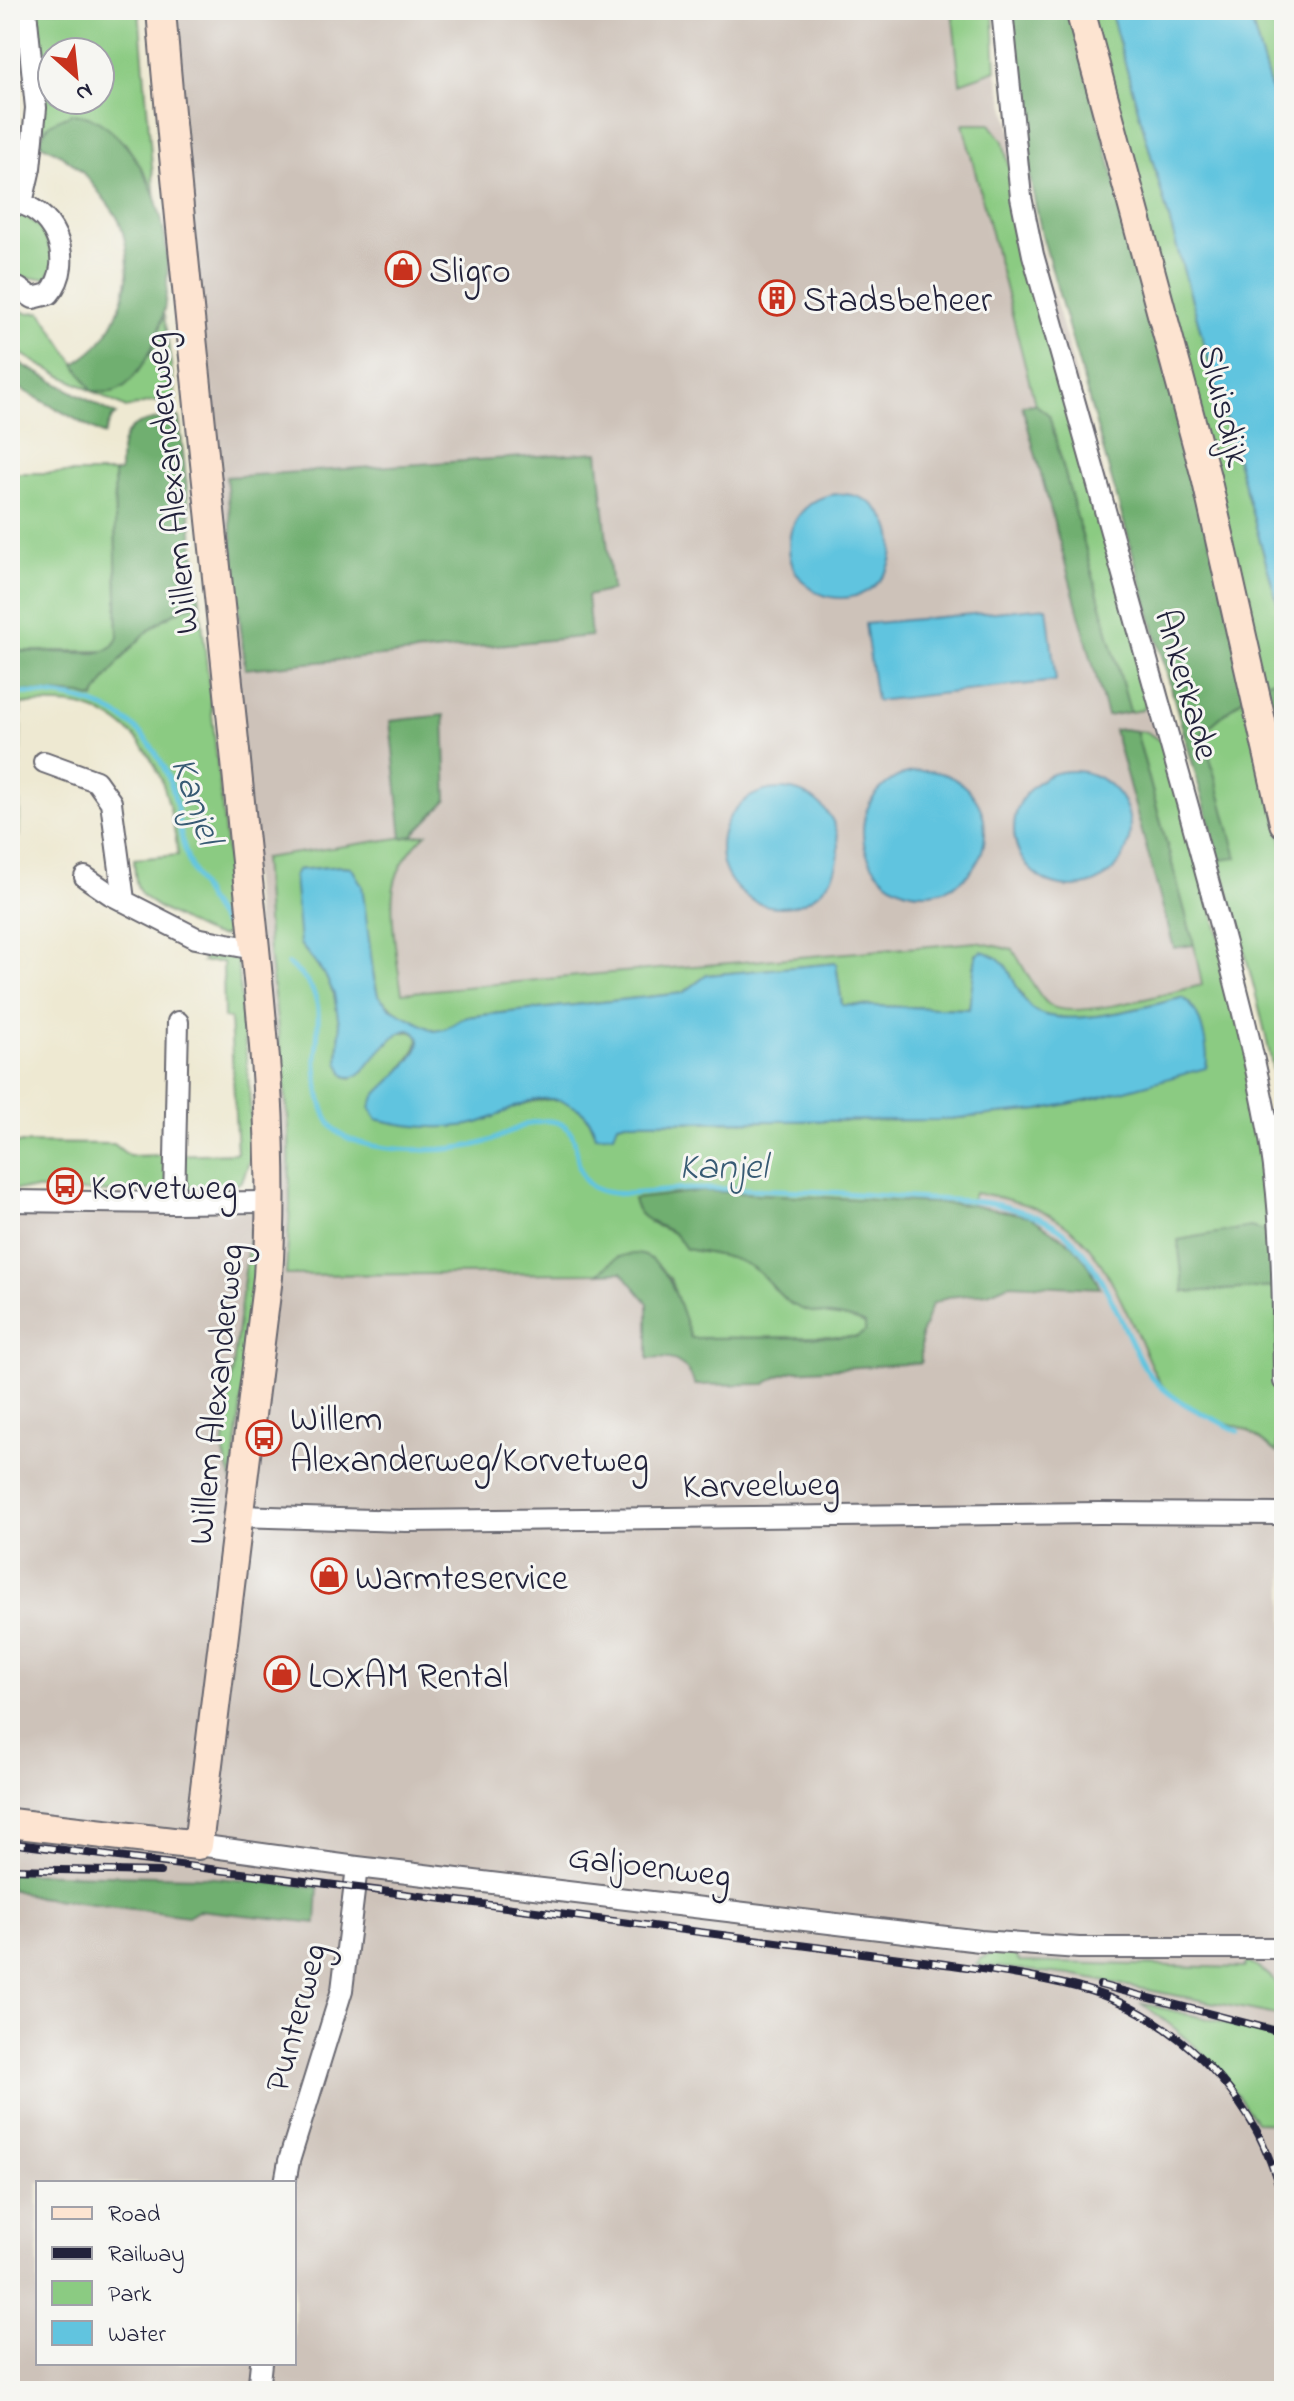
<svg xmlns="http://www.w3.org/2000/svg" width="1294" height="2401" font-family="'Indie Flower',sans-serif">
	<style>
		.industrial { fill: #cdc2b9; fill-rule: evenodd }
		.green { fill: #8bcb82; stroke: #56765e; stroke-width: 2; fill-rule: evenodd }
		.forest { fill: #70af70; stroke: #496856; stroke-width: 2 }
		.water { fill: #61c4df; stroke: #42738d; stroke-width: 2 }
		.lines { fill: none; stroke-linecap: round; stroke-linejoin: round }
		.stream { stroke: #61c4df; stroke-width: 5 }
		.street-casing { stroke: #696870; stroke-width: 24 }
		.secondary-casing { stroke: #696870; stroke-width: 32 }
		.street { stroke: #fff; stroke-width: 20 }
		.secondary { stroke: #fde4d1; stroke-width: 28 }
		.rail-casing { stroke: #22223b; stroke-width: 8 }
		.rail { stroke: #f6f6f2; stroke-width: 5; stroke-dasharray: 15; stroke-linecap: butt }
		.labels { text-anchor: middle; stroke-width: 6; stroke-linejoin: round; paint-order: stroke }
		.poi-label { font-size: 36px; fill: #22223b; stroke: #f6f6f2; text-anchor: start }
		.street-label { font-size: 36px; fill: #22223b; stroke: #f6f6f2 }
		.water-label { font-size: 38px; font-style: italic; fill: #385b74; stroke: #f6f6f2 }
	</style>
	<rect width="100%" height="100%" fill="#f6f6f2"/>
	<filter id="ink" filterUnits="userSpaceOnUse"><feTurbulence type="fractalNoise" baseFrequency=".0125" numOctaves="2"/><feDisplacementMap in="SourceGraphic" scale="16" xChannelSelector="R" yChannelSelector="G"/><feConvolveMatrix kernelMatrix="1 2 1 2 8 2 1 2 1" color-interpolation-filters="sRGB"/></filter>
	<filter id="wash" filterUnits="userSpaceOnUse"><feTurbulence type="fractalNoise" baseFrequency=".006" numOctaves="4" result="noise"/><feDisplacementMap in="SourceGraphic" scale="32" xChannelSelector="R" yChannelSelector="G"/><feGaussianBlur stdDeviation="1.8" result="paint"/><feColorMatrix in="noise" values="0 0 0 0 0 0 0 0 0 0 0 0 0 0 0 0 0 1.4 0 .05"/><feComposite in="paint" operator="in"/></filter>
	<g filter="url(#wash)">
		<rect width="100%" height="100%" fill="#eee9d2"/>
		<path class="industrial" d="M 173,10 L 987,10 L 996,70 L 1038,236 L 1193,800 L 1284,1381 L 1284,2391 L 10,2391 L 10,1203 L 283,1213 ZM 38,2183 L 294,2183 L 294,2363 L 38,2363 Z"/>
		<path class="green" d="M 35,10 L 139,10 L 155,201 L 149,180 L 125,143 L 42,131 ZM 52,52 L 100,52 L 100,100 L 52,100 Z
			M 952,10 L 993,10 L 996,70 L 960,83 Z
			M 1087,10 L 1110,10 L 1284,626 L 1284,677 L 1263,682 Z
			M 1248,10 L 1280,10 L 1284,25 L 1284,134 Z
			M 963,124 L 990,124 L 1003,141 L 1031,264 L 1154,696 L 1142,710 L 1130,712 L 1049,415 L 1035,404 Z
			M 17,211 C 46,227 45,235 55,265 L 47,278 L 20,278 L 10,283 L 10,212 Z
			M 10,302 L 12,306 L 26,313 L 41,312 L 93,391 L 151,354 L 164,315 L 176,400 L 152,402 L 126,408 L 42,366 L 10,347 Z
			M 10,473 L 114,473 L 118,637 L 115,645 L 106,651 L 10,651 Z
			M 200,602 L 235,928 C 229,935 222,938 213,935 C 201,932 150,904 142,895 C 134,885 135,871 134,859 L 178,855 C 170,791 155,728 84,707 C 64,702 41,704 21,704 L 19,836 L 10,836 L 10,690 L 81,695 L 94,699 C 100,685 110,674 119,662 C 144,632 162,615 200,602 Z
			M 1250,692 L 1284,849 L 1284,1143 C 1274,1047 1244,953 1220,860 L 1236,857 L 1203,732 Z
			M 1136,731 L 1147,732 L 1170,748 L 1260,1092 L 1274,1233 L 1185,1292 L 1277,1287 L 1277,1453 C 1266,1445 1255,1434 1242,1428 C 1237,1425 1230,1424 1225,1423 C 1206,1417 1185,1408 1171,1395 C 1155,1381 1147,1355 1138,1336 C 1096,1246 1079,1209 974,1193 L 970,1205 L 702,1191 L 650,1223 L 676,1234 L 686,1249 C 709,1254 738,1256 757,1271 C 770,1281 778,1297 793,1305 C 816,1318 842,1312 865,1324 L 865,1332 L 856,1337 L 691,1338 L 670,1278 L 618,1257 L 599,1273 L 286,1275 L 290,1206 L 289,1125 L 269,951 L 263,858 L 426,834 C 412,847 397,867 394,887 C 389,910 398,969 402,993 L 599,974 L 977,942 L 1013,950 C 1022,963 1039,1000 1051,1006 C 1075,1020 1172,992 1202,985 L 1194,945 ZM 341,866 L 351,867 L 378,995 C 388,1006 420,1030 435,1031 C 446,1032 456,1023 465,1017 L 683,993 L 707,975 L 836,963 L 842,1005 L 969,1009 L 976,955 C 989,966 1008,977 1019,990 C 1023,995 1024,1002 1029,1007 C 1054,1033 1149,1006 1181,998 L 1100,1097 L 1039,1110 L 939,1120 L 626,1122 L 618,1124 L 595,1136 C 583,1081 522,1099 488,1120 L 402,1069 C 413,1055 435,1023 397,1034 L 351,1078 L 345,1076 L 338,1054 L 340,1029 L 334,994 L 325,975 L 300,944 L 297,870 Z
			M 214,951 L 235,955 L 237,959 L 249,1087 L 253,1151 L 242,1181 L 234,1186 L 112,1192 L 10,1189 L 10,1143 L 114,1144 L 129,1156 L 237,1153 L 230,1019 L 224,1018 L 223,962 L 202,962 L 206,956 Z
			M 250,1229 L 257,1235 L 259,1245 L 232,1482 L 223,1450 Z
			M 994,1952 L 1014,1953 L 1020,1962 L 1244,1968 L 1247,1962 C 1278,1977 1279,1983 1282,2016 L 1071,1975 L 976,1965 L 980,1959 Z
			M 1140,2003 L 1284,2037 L 1284,2123 L 1256,2122 C 1222,2071 1192,2037 1140,2003 Z"/>
		<path class="forest" d="M 1011,10 L 1070,10 L 1250,692 L 1203,732 L 1237,858 L 1220,860 L 1042,235 L 1022,142 Z
			M 72,114 C 80,115 89,116 96,120 C 171,165 190,301 139,370 C 132,379 124,390 111,392 C 106,393 98,391 92,391 L 75,364 C 83,358 93,352 99,344 C 127,307 136,265 119,221 C 115,212 107,203 101,195 C 84,171 67,155 40,144 C 43,123 55,121 72,114 Z
			M 10,358 L 116,415 L 112,418 L 104,435 L 10,383 Z
			M 1035,404 L 1049,415 L 1130,712 L 1107,716 L 1022,405 Z
			M 179,417 L 200,602 C 162,615 144,632 119,662 C 110,674 100,685 94,699 L 81,695 L 10,690 L 10,651 L 94,653 C 106,651 113,649 118,637 L 114,473 L 120,472 C 119,423 135,421 179,417 Z
			M 598,452 L 612,590 L 587,596 L 591,636 L 245,669 L 226,477 Z
			M 1284,677 L 1284,772 L 1263,682 Z
			M 444,715 L 447,800 L 412,836 L 402,838 L 390,721 Z
			M 1123,729 L 1136,731 L 1194,945 L 1174,948 L 1114,730 Z
			M 702,1191 L 970,1205 L 1029,1216 L 1073,1245 L 1090,1267 L 1100,1288 L 1009,1284 L 988,1293 L 948,1297 L 932,1304 L 921,1335 L 921,1363 L 794,1371 L 779,1376 L 765,1384 L 695,1385 C 686,1361 673,1356 648,1359 L 648,1303 L 622,1272 L 599,1273 C 605,1268 612,1260 619,1257 C 667,1239 679,1308 691,1338 L 856,1337 L 865,1332 L 865,1324 C 842,1312 816,1318 793,1305 C 778,1297 770,1280 757,1271 C 738,1256 709,1254 686,1249 C 682,1243 678,1237 673,1233 C 657,1223 637,1221 633,1199 Z
			M 1250,1227 L 1274,1233 L 1277,1287 L 1184,1292 L 1178,1240 Z
			M 10,1873 L 204,1877 L 318,1887 L 316,1923 L 198,1910 L 188,1916 L 38,1897 L 10,1889 Z"/>
		<path class="water" d="M 1110,10 L 1248,10 L 1284,134 L 1284,626 Z
			M789 546a52 52 0 1 1 104 0a52 52 0 1 1-104 0Z
			M 1047,607 L 1056,681 L 876,701 L 865,624 Z
			M863 832a61 61 0 1 1 122 0a61 61 0 1 1-122 0Z
			M1014 829a58 58 0 1 1 116 0a58 58 0 1 1-116 0Z
			M721 848a59 59 0 1 1 118 0a59 59 0 1 1-118 0Z
			M 341,866 L 351,867 L 362,885 L 374,979 L 378,995 L 390,1008 L 434,1031 L 445,1029 L 465,1017 L 683,993 L 707,975 L 836,963 L 842,1005 L 969,1009 L 976,955 L 981,951 C 1015,959 1009,983 1028,1005 C 1053,1034 1149,1006 1181,998 C 1200,1004 1210,1050 1206,1068 L 1100,1097 L 1039,1110 L 939,1120 L 626,1122 L 618,1124 L 614,1134 L 595,1136 C 593,1123 587,1113 575,1107 C 532,1083 507,1119 469,1125 C 437,1130 407,1127 376,1119 L 370,1107 C 371,1104 374,1098 376,1095 C 385,1084 426,1053 418,1037 C 405,1011 370,1065 362,1072 C 356,1077 352,1078 345,1076 L 338,1062 L 340,1029 L 334,994 L 325,975 L 300,944 L 294,876 L 297,870 Z"/>
		<g class="lines">
			<path class="stream" d="M 10,693 C 91,692 153,713 175,799 C 178,811 179,823 181,835 C 188,868 204,897 223,924
				M 288,964 C 302,975 313,985 317,1003 C 321,1023 315,1045 316,1066 C 317,1086 322,1122 340,1134 C 371,1154 452,1153 487,1142 C 508,1135 528,1118 551,1121 C 594,1126 559,1183 606,1192 C 631,1197 660,1190 687,1189 C 761,1188 837,1192 911,1198 C 937,1200 975,1199 999,1205 C 1015,1209 1037,1215 1052,1224 C 1087,1245 1107,1289 1123,1324 C 1133,1345 1141,1367 1157,1383 C 1179,1405 1211,1417 1238,1431"/>
		</g>
	</g>
	<g filter="url(#ink)">
		<g class="lines">
			<defs>
				<path id="street" d="M 1002,10 L 1021,197 L 1033,255 C 1085,440 1138,624 1189,810 C 1218,919 1250,1027 1270,1139 C 1283,1219 1283,1300 1284,1381
					M 10,202 C 52,204 78,261 49,294 L 33,298 L 18,288
					M 22,203 L 30,168 L 36,108 L 26,10
					M 44,762 L 96,781 L 111,802 L 124,900
					M 85,877 L 110,894 L 196,938 L 254,949
					M 10,1201 L 174,1203 L 272,1202
					M 174,1203 L 178,1022
					M 240,1516 L 406,1521 L 1100,1513 L 1284,1514
					M 198,1845 L 357,1867 L 980,1941 L 1079,1948 L 1284,1948
					M 285,2183 L 289,2161 L 342,1990 L 357,1867
					M 258,2391 L 261,2363"/>
				<path id="secondary" d="M 1080,10 L 1206,477 L 1284,823
					M 10,1823 L 198,1845 L 268,1277 C 278,1121 256,967 241,812 C 215,544 183,278 161,10"/>
			</defs>
			<use href="#street" class="street-casing"/>
			<use href="#secondary" class="secondary-casing"/>
			<use href="#street" class="street"/>
			<use href="#secondary" class="secondary"/>
			<defs>
				<path id="rail" d="M 10,1843 L 931,1962 C 980,1969 1029,1975 1076,1987 C 1152,2006 1217,2061 1255,2128 C 1268,2151 1276,2177 1284,2202
					M 10,1869 L 160,1872
					M 1100,1985 L 1284,2033"/>
			</defs>
			<use href="#rail" class="rail-casing"/>
			<use href="#rail" class="rail"/>
		</g>
	</g>
	<defs>
		<symbol id="shop-ring" viewBox="-11 -11 22 22"><circle r="9.5" fill="#f6f6f2" stroke="#c8321e" stroke-width="1.5"/><path d="M-5-2.5h2.3a2.7 3.5 0 0 1 5.4 0H5L5.5 6h-11ZM-1.5-2.5h3a1.5 2.3 0 0 0-3 0Z" fill="#c8321e"/></symbol>
		<symbol id="building-ring" viewBox="-11 -11 22 22"><circle r="9.5" fill="#f6f6f2" stroke="#c8321e" stroke-width="1.5"/><path d="M-4-6H4V6H1V3H-1V6H-4ZM-2.5-4.3h1.7v1.8h-1.7ZM.8-4.3h1.7v1.8H.8ZM-2.5-1h1.7V.8h-1.7ZM.8-1h1.7V.8H.8Z" fill="#c8321e"/></symbol>
		<symbol id="bus-ring" viewBox="-11 -11 22 22"><circle r="9.5" fill="#f6f6f2" stroke="#c8321e" stroke-width="1.5"/><path d="M-5-6H5V4H4V6H2V4H-2V6H-4V4H-5ZM-3.5-4V0h7V-4ZM-3.5 1.2v1.5H-2V1.2ZM2 1.2v1.5H3.5V1.2Z" fill="#c8321e"/></symbol>
	</defs>
	<g fill-rule="evenodd">
		<use href="#shop-ring" x="383" y="249" width="40" height="40"/>
		<use href="#building-ring" x="757" y="278" width="40" height="40"/>
		<use href="#bus-ring" x="45" y="1166" width="40" height="40"/>
		<use href="#bus-ring" x="244" y="1418" width="40" height="40"/>
		<use href="#shop-ring" x="309" y="1556" width="40" height="40"/>
		<use href="#shop-ring" x="262" y="1654" width="40" height="40"/>
	</g>
	<g class="labels">
		<g class="poi-label">
			<text x="429" y="282">Sligro</text>
			<text x="803" y="311">Stadsbeheer</text>
			<text x="91" y="1199">Korvetweg</text>
			<text x="290" y="1430">Willem<tspan x="290" dy="41">Alexanderweg/Korvetweg</tspan></text>
			<text x="355" y="1589">Warmteservice</text>
			<text x="308" y="1687">LOXAM Rental</text>
		</g>
		<g class="street-label">
			<text transform="translate(1226 405) rotate(76)" y="13">Sluisdijk</text>
			<text transform="translate(169 484) rotate(-96)" y="13">Willem Alexanderweg</text>
			<text transform="translate(1189 684) rotate(74)" y="13">Ankerkade</text>
			<text transform="translate(214 1394) rotate(-84)" y="13">Willem Alexanderweg</text>
			<text transform="translate(761 1483) rotate(-1)" y="13">Karveelweg</text>
			<text transform="translate(650 1864) rotate(7)" y="13">Galjoenweg</text>
			<text transform="translate(294 2017) rotate(-75)" y="13">Punterweg</text>
		</g>
		<g class="water-label">
			<text transform="translate(198 800) rotate(71)" y="13">Kanjel</text>
			<text x="723" y="1178">Kanjel</text>
		</g>
	</g>
	<rect width="1294" height="2401" fill="none" stroke="#f6f6f2" stroke-width="40"/>
	<rect x="36" y="2181" width="260" height="184" fill="#f6f6f2" stroke="#a1a1a9" stroke-width="2"/>
	<rect x="52" y="2207" width="40" height="12" fill="#fde4d1" stroke="#a1a1a9" stroke-width="2"/>
	<text x="108" y="2221" font-size="24" fill="#22223b">Road</text>
	<rect x="52" y="2247" width="40" height="12" fill="#22223b" stroke="#a1a1a9" stroke-width="2"/>
	<text x="108" y="2261" font-size="24" fill="#22223b">Railway</text>
	<rect x="52" y="2281" width="40" height="24" fill="#8bcb82" stroke="#a1a1a9" stroke-width="2"/>
	<text x="108" y="2301" font-size="24" fill="#22223b">Park</text>
	<rect x="52" y="2321" width="40" height="24" fill="#61c4df" stroke="#a1a1a9" stroke-width="2"/>
	<text x="108" y="2341" font-size="24" fill="#22223b">Water</text>
	<g transform="translate(76 76) rotate(153)"><circle r="38" fill="#f6f6f2" stroke="#a1a1a9" stroke-width="2"/>
	<path d="M0-6L14 30L0 20L-14 30Z" fill="#c8321e"/>
	<text y="-12" font-size="22" font-weight="bold" text-anchor="middle" fill="#22223b">N</text>
	</g>
</svg>
